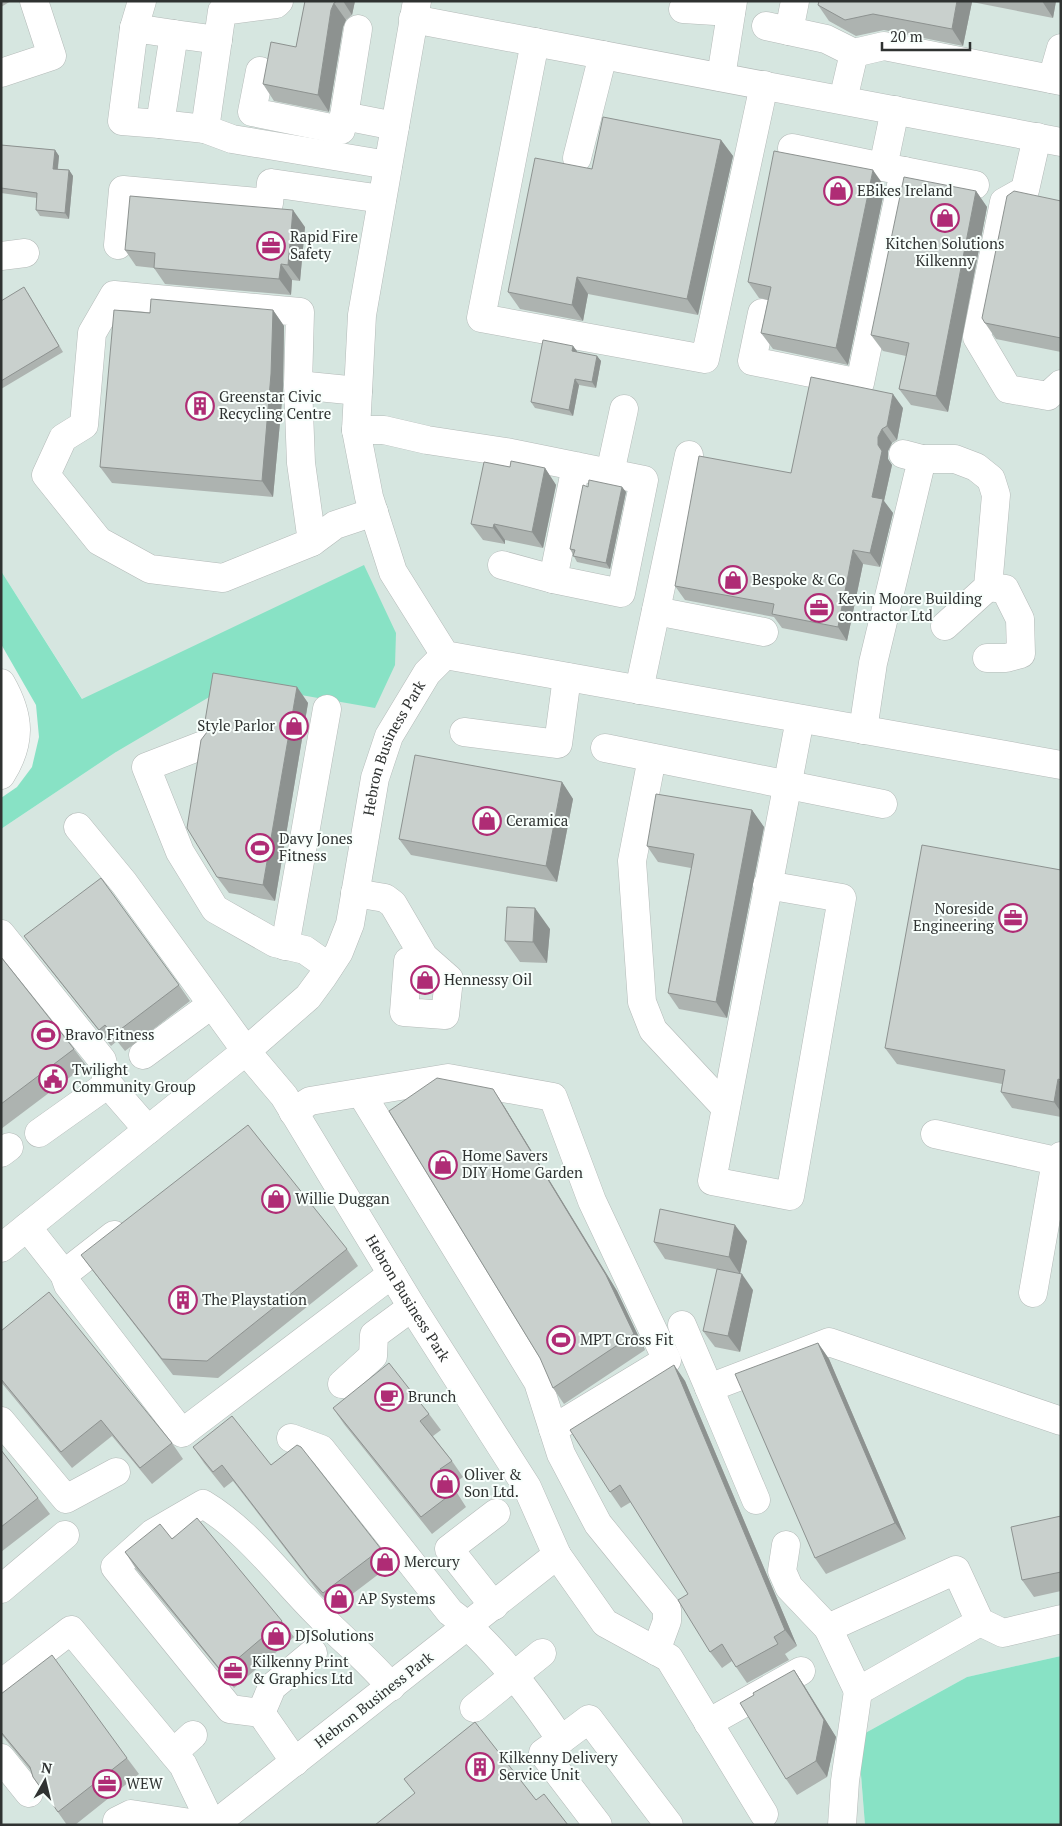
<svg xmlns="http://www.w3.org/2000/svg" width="1062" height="1826" font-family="'PT Serif',serif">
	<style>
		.built { fill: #d6e6e0 }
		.grass { fill: #88e2c5 }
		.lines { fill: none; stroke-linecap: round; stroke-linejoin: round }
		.minor-casing { stroke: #b4bab8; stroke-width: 29 }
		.minor { stroke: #fff; stroke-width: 28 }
		.wall { fill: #adb3b0 }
		.shaded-wall { fill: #8d9290 }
		.building { fill: #c9d0cd; stroke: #8d9290 }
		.labels { text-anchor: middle; stroke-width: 4; stroke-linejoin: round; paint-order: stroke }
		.poi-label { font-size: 15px; fill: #2f3231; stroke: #f8fffc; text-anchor: start }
		.street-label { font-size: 15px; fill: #2f3231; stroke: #f8fffc }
	</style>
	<rect width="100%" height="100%" fill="#eaf2ef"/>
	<path class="built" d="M 1,1 L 1061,1 L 1061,1656 L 967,1677 L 858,1737 L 865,1825 L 1,1825 L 1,829 L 116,752 L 1,571 Z"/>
	<path class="grass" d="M 364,565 L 396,633 L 395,665 L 375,708 L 233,683 L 116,752 L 1,829 L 1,798 L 17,787 L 32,767 L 39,737 L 36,705 L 1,644 L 1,571 L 82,699 Z
		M 1061,1656 L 1061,1825 L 865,1825 L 858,1737 L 967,1677 Z"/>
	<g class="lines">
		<defs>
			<g id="minor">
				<path d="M 279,1 L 276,4 L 222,11 L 205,129 L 232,139 L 388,165"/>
				<path d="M 417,1 L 362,315 L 356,430 L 369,497 L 393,572 L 445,655 L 1061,765"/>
				<path d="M 683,9 L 731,12"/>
				<path d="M 413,19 L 1061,142"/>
				<path d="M 766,26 L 826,39 L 854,53 L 884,46 L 1061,81"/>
				<path d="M 134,28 L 142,1"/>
				<path d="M 789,31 L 795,1"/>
				<path d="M 535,42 L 481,318 L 705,359 L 764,85"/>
				<path d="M 260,71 L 252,112 L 341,130 L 344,116 L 395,126"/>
				<path d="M 1,73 L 52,56 L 34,1"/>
				<path d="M 721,77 L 733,1"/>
				<path d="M 1052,79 L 1061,48"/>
				<path d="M 843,100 L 854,53"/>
				<path d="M 344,116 L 358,29"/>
				<path d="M 160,124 L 122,121 L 134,28 L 174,34"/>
				<path d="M 205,129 L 160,124 L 174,34 L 218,40"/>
				<path d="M 1037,137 L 1025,190 L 1004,202 L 977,337 L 1008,389 L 1048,396 L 1061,384"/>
				<path d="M 792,148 L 883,167"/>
				<path d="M 577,158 L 603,55"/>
				<path d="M 904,171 L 975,185"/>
				<path d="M 118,245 L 123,190 L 269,203 L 271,183 L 382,199"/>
				<path d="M 1,256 L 25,253"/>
				<path d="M 114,295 L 300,312 L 298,385 L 301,463 L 312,542 L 223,578 L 150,569 L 99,541 L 46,475 L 63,438 L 84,425 L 92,333 Z"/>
				<path d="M 762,313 L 752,361 L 860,383 L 904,171 L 883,167 L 895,110"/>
				<path d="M 298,385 L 358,391"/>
				<path d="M 356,430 L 384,430 L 427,440 L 506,452 L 644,480 L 621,593 L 553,579 L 576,466"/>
				<path d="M 922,459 L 955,459 L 976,467 L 991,479 L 996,495 L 988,587 L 945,626"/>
				<path d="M 610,473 L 624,409"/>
				<path d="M 312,542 L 335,525 L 374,512"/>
				<path d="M 502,565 L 553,579"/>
				<path d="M 656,611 L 764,632"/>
				<path d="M 987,658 L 1006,658 L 1021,654 L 1020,619 L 1005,589 L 988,587"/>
				<path d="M 1,683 C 20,716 22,742 1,775"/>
				<path d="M 639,690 L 689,455"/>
				<path d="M 863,730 L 873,663 L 922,459 L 903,454"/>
				<path d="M 464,732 L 558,744 L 567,677"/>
				<path d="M 203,745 L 146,767 L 180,852 L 215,909 L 275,943 L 305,950 L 329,967"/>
				<path d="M 605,748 L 883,804"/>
				<path d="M 652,758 L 632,861 L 642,1002 L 653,1030 L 725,1107"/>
				<path id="s1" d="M 78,827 L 124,883 L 246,1051 L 284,1096 L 412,1307 L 527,1487 L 557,1555 L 214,1825"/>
				<path d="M 767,885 L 842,898 L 790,1196 L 712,1181 L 800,719"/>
				<path d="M 355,893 L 385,898 L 393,904 L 424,957 L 449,979 L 445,1015 L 404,1012 L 408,961 L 424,957"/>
				<path d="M 1,934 L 102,1060 L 108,1084 L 148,1130"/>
				<path d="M 285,946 L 327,709"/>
				<path d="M 143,1055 L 211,1005"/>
				<path d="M 361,1093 L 538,1382 L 561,1454 L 598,1524 L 667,1609 L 667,1621 L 656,1651"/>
				<path d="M 293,1112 L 310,1101 L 448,1078 L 553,1097 L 592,1201 L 667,1360 L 553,1429"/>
				<path d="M 39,1133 L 108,1084"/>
				<path d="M 935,1134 L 1056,1161 L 1061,1156"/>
				<path d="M 1,1153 L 9,1147"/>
				<path d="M 27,1227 L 64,1274 L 68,1285 L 182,1433 L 392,1274"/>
				<path id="s2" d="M 1,1248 L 246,1051 L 308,997 L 322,978 L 339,952 L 350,924 L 375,778 L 389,736 L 427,673 L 445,655"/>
				<path d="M 64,1274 L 114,1235"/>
				<path d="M 1033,1293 L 1056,1161"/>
				<path d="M 682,1325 L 709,1388"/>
				<path d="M 342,1384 L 373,1356 L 374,1335 L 412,1307"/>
				<path d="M 1,1421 L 66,1499 L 116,1472"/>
				<path d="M 291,1438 L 321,1449 L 450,1612 C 490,1641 533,1698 561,1740 L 589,1719 L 669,1825"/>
				<path d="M 756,1500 L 709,1388 L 829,1342 L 1061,1421"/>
				<path d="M 786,1545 L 782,1571 L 789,1587 L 828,1628"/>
				<path d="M 557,1555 L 605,1623 L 669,1658 L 764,1814"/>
				<path d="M 1,1589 L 65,1535"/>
				<path d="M 494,1606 L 449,1549 L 496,1513"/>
				<path d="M 980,1622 L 956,1570 L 828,1628 L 858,1691 L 980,1622 L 1003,1633 L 1061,1619"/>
				<path d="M 1,1684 L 71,1630 L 183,1765 L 212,1825"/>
				<path d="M 474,1708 L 542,1653"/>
				<path d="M 261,1713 L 272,1687 L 313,1653"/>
				<path d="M 708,1723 L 801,1671"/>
				<path d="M 561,1740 L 543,1753 L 598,1825"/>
				<path d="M 173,1753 L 193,1735"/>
				<path d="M 1,1758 L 29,1793"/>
				<path d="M 295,1762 L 261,1713 L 230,1709 L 115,1567 L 153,1533 L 203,1504 C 250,1532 282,1579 321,1617 C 344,1641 370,1661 391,1687"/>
				<path d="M 119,1825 L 117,1821 L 131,1814 L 204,1825"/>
				<path d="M 842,1825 L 845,1781 L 858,1691"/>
			</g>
		</defs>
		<use href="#minor" class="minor-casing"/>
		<use href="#minor" class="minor"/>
	</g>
	<path class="wall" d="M 1,1 L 11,1 L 1,7 Z
		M 305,1 L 355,1 L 352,15 L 346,20 L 343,27 L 329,112 L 274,101 L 263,84 L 296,47 Z
		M 819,1 L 1056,1 L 1053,18 L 972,2 L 963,46 L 884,30 L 856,36 L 829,21 L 818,5 Z
		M 721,140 L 733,156 L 698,315 L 588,294 L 583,321 L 520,309 L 508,292 L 592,169 Z
		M 1,145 L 55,150 L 59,156 L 58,169 L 69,170 L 73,176 L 69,219 L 40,216 L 36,210 L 37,198 L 1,193 Z
		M 885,187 L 848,365 L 773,349 L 761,333 L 768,300 L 759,298 L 748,282 Z
		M 976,191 L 987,207 L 948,412 L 911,405 L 899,389 L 906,356 L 883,351 L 871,335 Z
		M 1061,201 L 1061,352 L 996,339 L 985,323 Z
		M 305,227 L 300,281 L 292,280 L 291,295 L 165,284 L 154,268 L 136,266 L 125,250 Z
		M 28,293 L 63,352 L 1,389 L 1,301 Z
		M 273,310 L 284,326 L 283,390 L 273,497 L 112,483 L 100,467 L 150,313 Z
		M 573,346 L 577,352 L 597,356 L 601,361 L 596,388 L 579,385 L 573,416 L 535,408 L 531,402 Z
		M 903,408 L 897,440 L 892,443 L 888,451 L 888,459 L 892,465 L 884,501 L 893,513 L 880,567 L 863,564 L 847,641 L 782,628 L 774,617 L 685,600 L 675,586 L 791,473 Z
		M 510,467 L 545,468 L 556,485 L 543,548 L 505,540 L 505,544 L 483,540 L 471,524 Z
		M 588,487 L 622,487 L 626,492 L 610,569 L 577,562 L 570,549 Z
		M 297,687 L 308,703 L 275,901 L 229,893 L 217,877 Z
		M 562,782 L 573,799 L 557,882 L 411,855 L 399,839 Z
		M 752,810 L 764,827 L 727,1018 L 679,1009 L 668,993 L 691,868 L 658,862 L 647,846 Z
		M 1061,870 L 1061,1117 L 1012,1108 L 1001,1092 L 1002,1084 L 897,1064 L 885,1048 Z
		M 550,929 L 547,963 L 520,962 L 505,941 Z
		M 24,936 L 179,985 L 190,1001 L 125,1051 L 117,1041 L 111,1046 L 36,952 Z
		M 1,957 L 74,1049 L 86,1065 L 1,1129 Z
		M 504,1106 L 617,1291 L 645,1350 L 564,1404 L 553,1388 Z
		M 747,1241 L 740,1274 L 665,1259 L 654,1242 Z
		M 347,1249 L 358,1266 L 218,1378 L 173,1375 L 93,1271 L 81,1255 Z
		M 753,1290 L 740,1352 L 715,1347 L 703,1331 Z
		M 1,1331 L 172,1443 L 183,1459 L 152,1484 L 112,1436 L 72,1468 L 1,1382 Z
		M 818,1343 L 829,1359 L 906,1539 L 826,1574 L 815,1558 Z
		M 674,1365 L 685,1381 L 797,1646 L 785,1654 L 789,1660 L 747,1683 L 732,1661 L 722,1668 L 710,1652 L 688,1594 L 631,1502 L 621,1508 L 610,1492 Z
		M 333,1408 L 429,1414 L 441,1430 L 433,1436 L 452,1461 L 463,1477 L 452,1485 L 466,1507 L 432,1534 L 344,1424 Z
		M 193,1447 L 271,1465 L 381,1549 L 392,1564 L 334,1608 L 320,1594 L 233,1481 L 224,1488 L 204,1463 Z
		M 1,1450 L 38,1498 L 50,1514 L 1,1552 Z
		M 1061,1516 L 1061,1591 L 1034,1597 L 1022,1580 Z
		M 172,1539 L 282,1621 L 294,1637 L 234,1688 L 136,1569 L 125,1552 Z
		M 794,1670 L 805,1687 L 836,1737 L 827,1777 L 797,1795 L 786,1779 Z
		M 1,1694 L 127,1758 L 139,1774 L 75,1825 L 67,1825 L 33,1777 L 31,1771 L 1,1734 Z"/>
	<path class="shaded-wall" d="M 343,1 L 355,1 L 352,15 Z
		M 957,1 L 972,2 L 963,46 L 952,29 Z
		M 1042,1 L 1056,1 L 1053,18 Z
		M 334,3 L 346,20 L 343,27 L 329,112 L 318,95 L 331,10 Z
		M 721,140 L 733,156 L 698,315 L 687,299 Z
		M 55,150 L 59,156 L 57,174 L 53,169 Z
		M 69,170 L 73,176 L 69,219 L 65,213 Z
		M 873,170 L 885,187 L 848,365 L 836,348 Z
		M 976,191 L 987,207 L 948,412 L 936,396 Z
		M 293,210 L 305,227 L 300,281 L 288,265 Z
		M 281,264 L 292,280 L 291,295 L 279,279 Z
		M 577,277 L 588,294 L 583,321 L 572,305 Z
		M 273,310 L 284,326 L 283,390 L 273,497 L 262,481 Z
		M 573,346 L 577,351 L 576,357 L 572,351 Z
		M 597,356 L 601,361 L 596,388 L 592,382 Z
		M 575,379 L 579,385 L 573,416 L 569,410 Z
		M 893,394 L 903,408 L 897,440 L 887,426 Z
		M 882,429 L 892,443 L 888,451 L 888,459 L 892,465 L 884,501 L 893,513 L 880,567 L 870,553 L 872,497 L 878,445 L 878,437 Z
		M 545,468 L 556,485 L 543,548 L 532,532 Z
		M 622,487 L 626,492 L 610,569 L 606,563 Z
		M 494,524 L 505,540 L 505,544 L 493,528 Z
		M 853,550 L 863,564 L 847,641 L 838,627 Z
		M 297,687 L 308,703 L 275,901 L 263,885 Z
		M 562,782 L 573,799 L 557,882 L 546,866 Z
		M 752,810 L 764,827 L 727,1018 L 716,1002 Z
		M 535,908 L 550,929 L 547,963 L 533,942 Z
		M 1058,1079 L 1061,1083 L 1061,1112 L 1054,1102 Z
		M 493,1089 L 504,1106 L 617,1291 L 645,1350 L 634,1334 Z
		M 735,1225 L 747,1241 L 740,1274 L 729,1257 Z
		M 742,1274 L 753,1290 L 740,1352 L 728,1336 Z
		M 818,1343 L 829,1359 L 906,1539 L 895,1523 Z
		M 674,1365 L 685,1381 L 797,1646 L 785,1630 Z
		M 794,1670 L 805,1687 L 836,1737 L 827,1777 L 816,1761 Z"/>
	<path class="building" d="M 305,1 L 337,1 L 334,3 L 331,10 L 318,95 L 263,84 L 271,42 L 296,47 Z
		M 819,1 L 957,1 L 952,29 L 873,14 L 845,20 L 818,5 Z
		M 603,117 L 721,140 L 687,299 L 577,277 L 572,305 L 508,292 L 535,158 L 592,169 Z
		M 1,145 L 55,150 L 53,169 L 69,170 L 65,213 L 36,210 L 37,193 L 1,188 Z
		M 774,151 L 873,170 L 836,348 L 761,333 L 771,287 L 748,282 Z
		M 904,177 L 976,191 L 936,396 L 899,389 L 909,343 L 871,335 Z
		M 1014,191 L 1061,201 L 1061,338 L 985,323 L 982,318 L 1007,196 Z
		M 130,196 L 293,210 L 288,265 L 281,264 L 279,279 L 154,268 L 155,253 L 125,250 Z
		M 24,287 L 59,346 L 1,381 L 1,301 Z
		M 151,299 L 273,310 L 271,374 L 262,481 L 100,467 L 114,310 L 150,313 Z
		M 543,340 L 573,346 L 572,351 L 597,356 L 592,382 L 575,379 L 569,410 L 531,402 Z
		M 811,377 L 893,394 L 887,426 L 882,429 L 878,437 L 878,445 L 882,451 L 872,497 L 883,499 L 870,553 L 853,550 L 838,627 L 772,614 L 774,604 L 675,586 L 699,456 L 791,473 Z
		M 511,461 L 545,468 L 532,532 L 494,524 L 493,528 L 471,524 L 484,462 L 510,467 Z
		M 589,480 L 622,487 L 606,563 L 573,556 L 575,550 L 570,549 L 583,485 L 588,487 Z
		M 213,673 L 297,687 L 263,885 L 217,877 L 187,828 L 201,740 L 207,732 L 205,721 Z
		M 415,755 L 562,782 L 546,866 L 399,839 Z
		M 656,794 L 752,810 L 716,1002 L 668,993 L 694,854 L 647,846 Z
		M 922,845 L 1061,870 L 1061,1080 L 1058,1079 L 1054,1102 L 1001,1092 L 1005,1070 L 885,1048 Z
		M 101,878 L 179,985 L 113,1035 L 105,1025 L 99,1030 L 24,936 Z
		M 507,907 L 535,908 L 533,942 L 505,941 Z
		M 1,957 L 74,1049 L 1,1104 Z
		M 437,1078 L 493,1089 L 606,1275 L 634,1334 L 553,1388 L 540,1358 L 389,1111 Z
		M 248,1125 L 347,1249 L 207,1361 L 162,1359 L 81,1255 Z
		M 660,1209 L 735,1225 L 729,1257 L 654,1242 Z
		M 717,1269 L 742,1274 L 728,1336 L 703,1331 Z
		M 49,1292 L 172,1443 L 140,1468 L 101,1420 L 61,1452 L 1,1379 L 1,1331 Z
		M 818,1343 L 895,1523 L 815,1558 L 735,1374 Z
		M 389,1363 L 429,1414 L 420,1421 L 452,1461 L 440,1469 L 455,1491 L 421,1517 L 333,1408 Z
		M 674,1365 L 785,1630 L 774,1637 L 778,1644 L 736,1667 L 722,1644 L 710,1652 L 678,1600 L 688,1594 L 620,1485 L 610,1492 L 570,1430 Z
		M 232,1416 L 271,1465 L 297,1445 L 301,1447 L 381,1549 L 323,1593 L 309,1578 L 222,1465 L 213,1472 L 193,1447 Z
		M 1,1450 L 38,1498 L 1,1527 Z
		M 1061,1516 L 1061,1572 L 1022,1580 L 1011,1527 Z
		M 197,1518 L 282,1621 L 222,1672 L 125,1552 L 160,1524 L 172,1539 Z
		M 52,1655 L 127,1758 L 58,1812 L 33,1777 L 30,1767 L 1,1732 L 1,1694 Z
		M 794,1670 L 824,1720 L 816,1761 L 786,1779 L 740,1703 L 754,1695 L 753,1693 Z
		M 475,1722 L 536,1800 L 544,1794 L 568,1825 L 375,1825 L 415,1793 L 404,1779 Z"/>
	<defs>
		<symbol id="shop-ring" viewBox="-11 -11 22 22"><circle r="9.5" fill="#f8fffc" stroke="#af2c75" stroke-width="1.5"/><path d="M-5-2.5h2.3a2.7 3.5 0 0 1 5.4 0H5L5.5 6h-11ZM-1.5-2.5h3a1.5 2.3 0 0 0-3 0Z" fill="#af2c75"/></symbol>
		<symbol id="office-ring" viewBox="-11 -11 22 22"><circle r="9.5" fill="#f8fffc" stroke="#af2c75" stroke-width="1.5"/><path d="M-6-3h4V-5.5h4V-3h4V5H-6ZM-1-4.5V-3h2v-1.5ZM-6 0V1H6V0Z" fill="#af2c75"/></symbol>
		<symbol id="building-ring" viewBox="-11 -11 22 22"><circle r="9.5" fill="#f8fffc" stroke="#af2c75" stroke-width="1.5"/><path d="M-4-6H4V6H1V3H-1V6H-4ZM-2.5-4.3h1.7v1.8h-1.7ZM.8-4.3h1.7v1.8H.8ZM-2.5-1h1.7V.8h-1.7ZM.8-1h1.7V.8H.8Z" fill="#af2c75"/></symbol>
		<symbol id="stadium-ring" viewBox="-11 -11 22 22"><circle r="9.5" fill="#f8fffc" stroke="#af2c75" stroke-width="1.5"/><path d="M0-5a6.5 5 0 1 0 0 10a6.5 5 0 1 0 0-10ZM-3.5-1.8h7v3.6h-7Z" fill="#af2c75"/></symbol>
		<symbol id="civic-ring" viewBox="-11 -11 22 22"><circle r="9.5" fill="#f8fffc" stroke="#af2c75" stroke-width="1.5"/><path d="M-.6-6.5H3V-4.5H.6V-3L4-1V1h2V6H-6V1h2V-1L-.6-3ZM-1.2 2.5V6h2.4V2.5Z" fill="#af2c75"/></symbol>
		<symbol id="cafe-ring" viewBox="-11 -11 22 22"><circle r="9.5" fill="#f8fffc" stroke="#af2c75" stroke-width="1.5"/><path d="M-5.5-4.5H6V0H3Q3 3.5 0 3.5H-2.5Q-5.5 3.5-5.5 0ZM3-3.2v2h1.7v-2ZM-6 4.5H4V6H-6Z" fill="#af2c75"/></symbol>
	</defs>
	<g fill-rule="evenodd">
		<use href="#shop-ring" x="822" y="175" width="32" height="32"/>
		<use href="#shop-ring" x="929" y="202" width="32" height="32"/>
		<use href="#office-ring" x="255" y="230" width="32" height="32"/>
		<use href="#building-ring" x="184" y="390" width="32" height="32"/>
		<use href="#shop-ring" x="717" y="564" width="32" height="32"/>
		<use href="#office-ring" x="803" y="592" width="32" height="32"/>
		<use href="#shop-ring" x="278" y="710" width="32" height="32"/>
		<use href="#shop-ring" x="471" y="805" width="32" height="32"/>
		<use href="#stadium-ring" x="244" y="832" width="32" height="32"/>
		<use href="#office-ring" x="997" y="902" width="32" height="32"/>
		<use href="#shop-ring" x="409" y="964" width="32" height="32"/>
		<use href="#stadium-ring" x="30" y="1019" width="32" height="32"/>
		<use href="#civic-ring" x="37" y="1063" width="32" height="32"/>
		<use href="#shop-ring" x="427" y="1149" width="32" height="32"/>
		<use href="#shop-ring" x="260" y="1183" width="32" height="32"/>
		<use href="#building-ring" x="167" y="1284" width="32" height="32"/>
		<use href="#stadium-ring" x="545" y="1324" width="32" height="32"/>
		<use href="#cafe-ring" x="373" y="1381" width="32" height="32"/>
		<use href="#shop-ring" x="429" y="1468" width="32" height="32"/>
		<use href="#shop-ring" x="369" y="1546" width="32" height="32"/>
		<use href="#shop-ring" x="323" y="1583" width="32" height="32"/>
		<use href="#shop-ring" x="260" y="1620" width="32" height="32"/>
		<use href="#office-ring" x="217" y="1655" width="32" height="32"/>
		<use href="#building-ring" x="464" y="1751" width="32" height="32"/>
		<use href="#office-ring" x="91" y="1768" width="32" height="32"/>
	</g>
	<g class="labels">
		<g class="poi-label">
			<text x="857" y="196">EBikes Ireland</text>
			<text x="290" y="242">Rapid Fire<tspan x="290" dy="17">Safety</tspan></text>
			<text x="945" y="249" text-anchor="middle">Kitchen Solutions<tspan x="945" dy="17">Kilkenny</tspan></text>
			<text x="219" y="402">Greenstar Civic<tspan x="219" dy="17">Recycling Centre</tspan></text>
			<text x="752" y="585">Bespoke &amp; Co</text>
			<text x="838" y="604">Kevin Moore Building<tspan x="838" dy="17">contractor Ltd</tspan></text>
			<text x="275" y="731" text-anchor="end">Style Parlor</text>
			<text x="506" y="826">Ceramica</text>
			<text x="279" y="844">Davy Jones<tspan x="279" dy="17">Fitness</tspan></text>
			<text x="994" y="914" text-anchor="end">Noreside<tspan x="994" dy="17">Engineering</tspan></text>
			<text x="444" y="985">Hennessy Oil</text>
			<text x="65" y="1040">Bravo Fitness</text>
			<text x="72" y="1075">Twilight<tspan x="72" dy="17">Community Group</tspan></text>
			<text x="462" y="1161">Home Savers<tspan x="462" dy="17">DIY Home Garden</tspan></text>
			<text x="295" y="1204">Willie Duggan</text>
			<text x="202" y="1305">The Playstation</text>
			<text x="580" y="1345">MPT Cross Fit</text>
			<text x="408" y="1402">Brunch</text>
			<text x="464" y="1480">Oliver &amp;<tspan x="464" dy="17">Son Ltd.</tspan></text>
			<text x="404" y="1567">Mercury</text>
			<text x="358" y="1604">AP Systems</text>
			<text x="295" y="1641">DJSolutions</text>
			<text x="252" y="1667">Kilkenny Print<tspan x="252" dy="17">&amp; Graphics Ltd</tspan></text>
			<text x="499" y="1763">Kilkenny Delivery<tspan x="499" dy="17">Service Unit</tspan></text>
			<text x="126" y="1789">WEW</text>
		</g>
		<g class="street-label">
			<text dy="5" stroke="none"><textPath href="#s2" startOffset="664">Hebron Business Park</textPath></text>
			<text dy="5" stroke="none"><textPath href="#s1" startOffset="576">Hebron Business Park</textPath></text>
			<text transform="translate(374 1700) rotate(-38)" y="5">Hebron Business Park</text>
		</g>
	</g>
	<rect width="1062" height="1826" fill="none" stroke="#2f3231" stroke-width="5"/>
	<g transform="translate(45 1781) rotate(8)" stroke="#f8fffc" stroke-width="4" paint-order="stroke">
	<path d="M0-4L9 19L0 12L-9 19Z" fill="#2f3231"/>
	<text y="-8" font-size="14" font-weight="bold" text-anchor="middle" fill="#2f3231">N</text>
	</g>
	<path d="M882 42v8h88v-8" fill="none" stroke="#2f3231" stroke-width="2.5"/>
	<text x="890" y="42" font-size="15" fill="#2f3231" stroke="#f8fffc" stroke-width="4" paint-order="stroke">20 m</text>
</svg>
